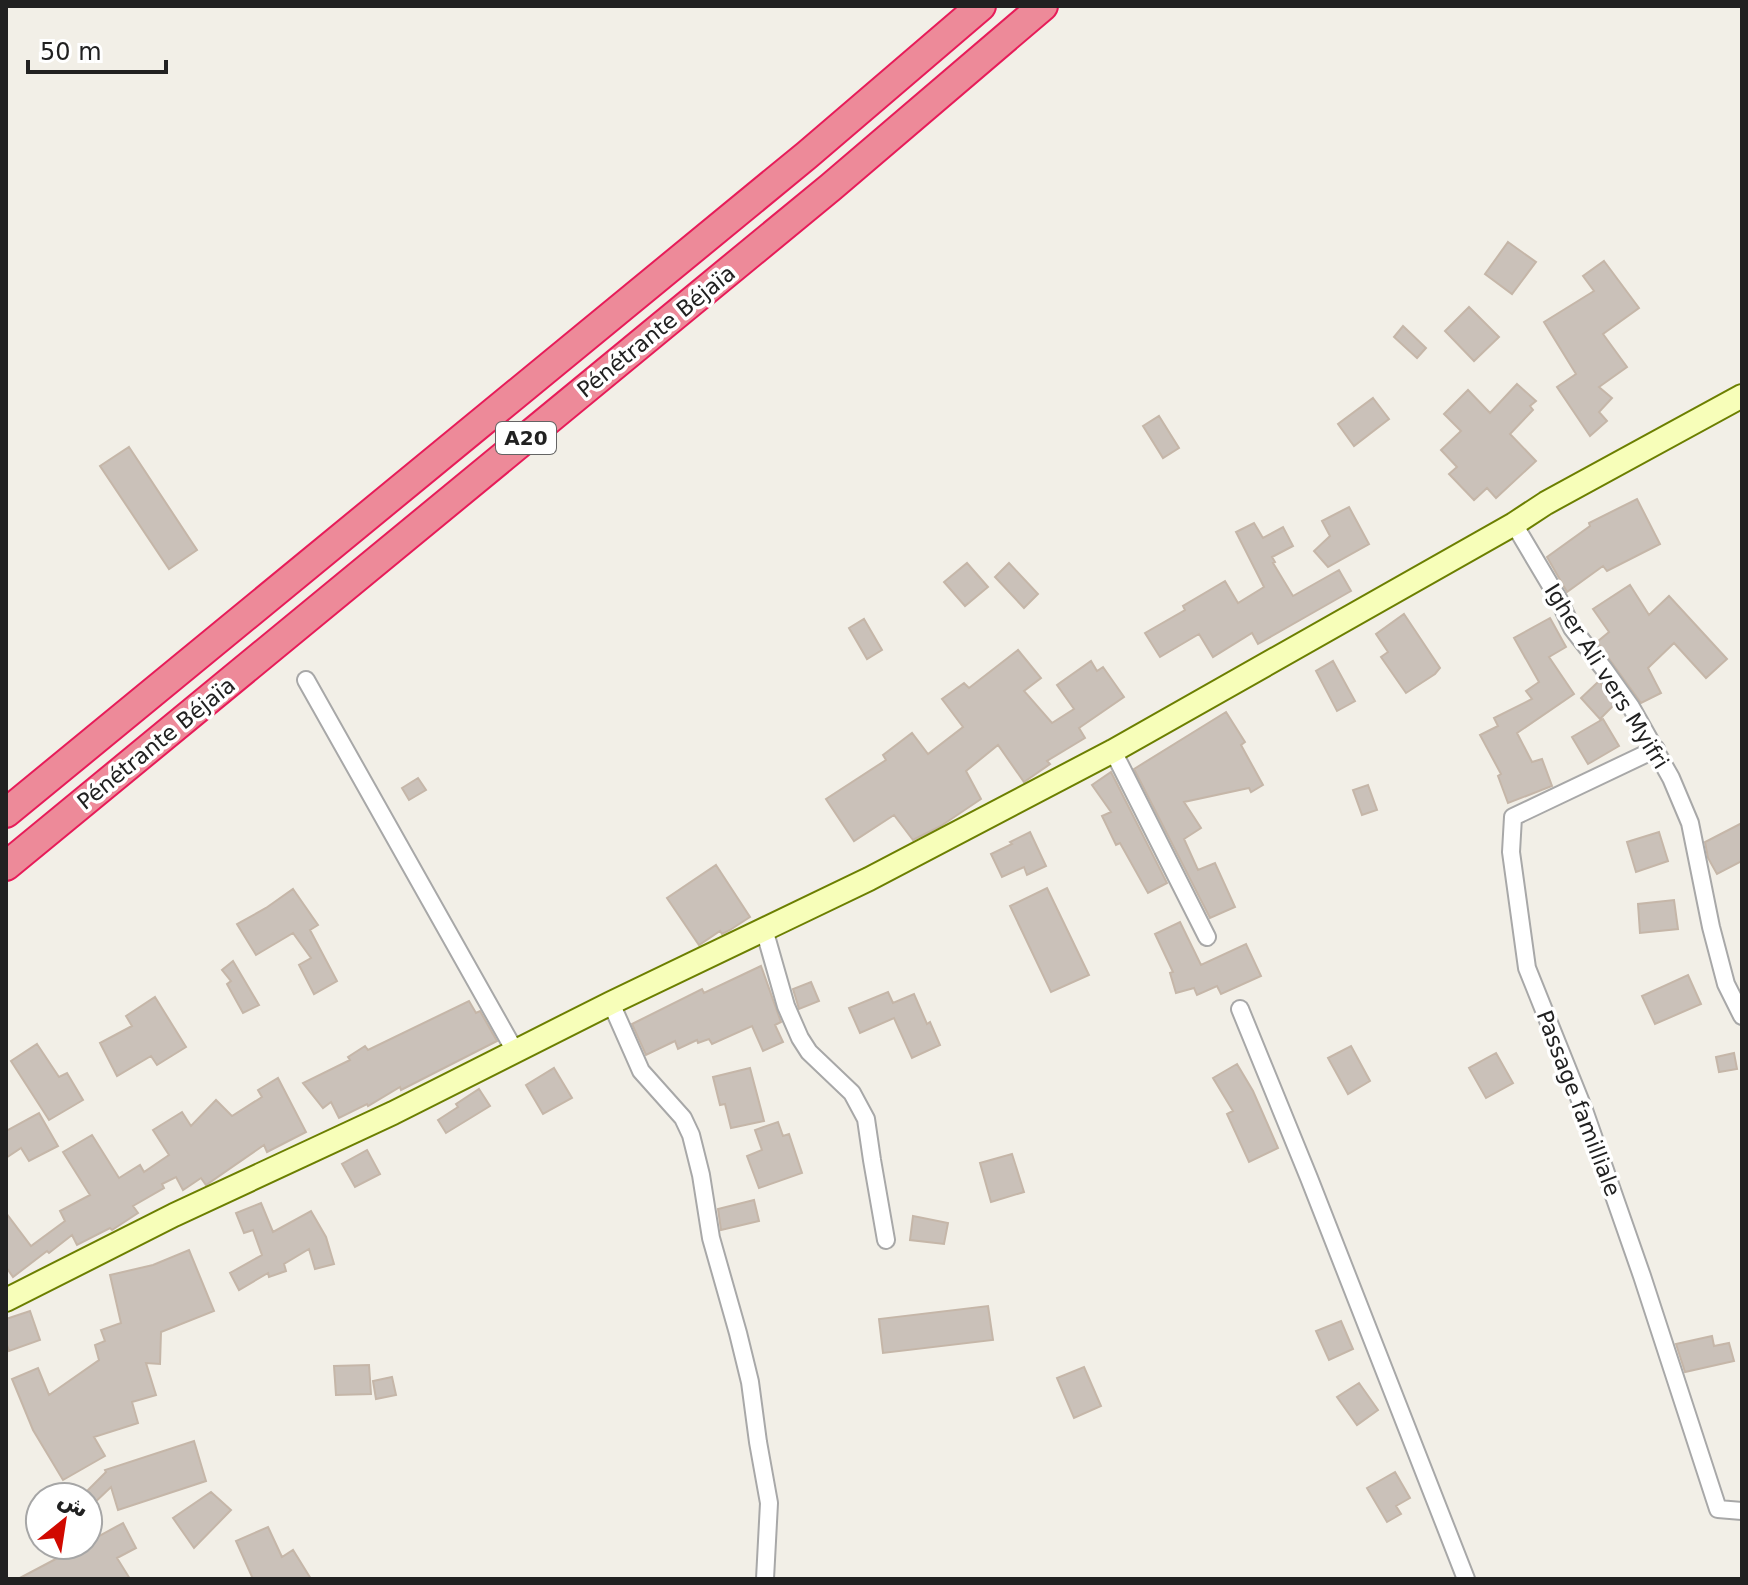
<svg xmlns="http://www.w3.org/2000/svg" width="1748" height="1585" font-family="'DejaVu Sans',Cairo,sans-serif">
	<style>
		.building { fill: #cac1b9; stroke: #c5b6a8; stroke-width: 2 }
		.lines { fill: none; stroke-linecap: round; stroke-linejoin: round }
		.minor-casing { stroke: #a8a8a8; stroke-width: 20 }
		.secondary-casing { stroke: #6c7f00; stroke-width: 26 }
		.motorway-casing { stroke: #e71c59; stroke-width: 32 }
		.minor { stroke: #fff; stroke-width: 16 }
		.secondary { stroke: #f7feb9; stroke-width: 22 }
		.motorway { stroke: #ed8a99; stroke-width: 28 }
		.labels { text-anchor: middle; stroke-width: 7; stroke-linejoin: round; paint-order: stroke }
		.shield { fill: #fff; stroke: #646464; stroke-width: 2 }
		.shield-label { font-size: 20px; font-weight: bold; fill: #212121 }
		.street-label { font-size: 22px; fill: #212121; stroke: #fff }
	</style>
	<rect width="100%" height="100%" fill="#f2efe7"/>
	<path class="building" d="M 1508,242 L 1536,262 L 1512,294 L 1485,274 Z
		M 1604,261 L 1639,308 L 1603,334 L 1627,367 L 1599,387 L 1612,398 L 1599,412 L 1607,421 L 1590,436 L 1557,387 L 1576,374 L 1544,322 L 1594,291 L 1583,276 Z
		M 1469,307 L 1499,337 L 1474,361 L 1445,331 Z
		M 1403,326 L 1426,348 L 1417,358 L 1394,337 Z
		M 1517,384 L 1536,401 L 1530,406 L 1533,410 L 1510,434 L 1536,461 L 1496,498 L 1487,488 L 1474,500 L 1449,474 L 1457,467 L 1441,450 L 1461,431 L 1444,414 L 1468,390 L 1490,413 Z
		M 1373,398 L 1389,419 L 1354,446 L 1338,424 Z
		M 1159,416 L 1179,448 L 1163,458 L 1143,426 Z
		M 129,447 L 197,550 L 169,569 L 100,466 Z
		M 1637,499 L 1660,544 L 1607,571 L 1603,566 L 1567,592 L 1547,557 L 1590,526 L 1589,523 Z
		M 1349,507 L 1369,544 L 1328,567 L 1314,551 L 1330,536 L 1322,521 Z
		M 1254,523 L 1263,538 L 1283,527 L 1293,546 L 1272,557 L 1275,562 L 1273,563 L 1293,596 L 1339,570 L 1351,591 L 1258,644 L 1252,633 L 1213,657 L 1199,634 L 1160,657 L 1145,633 L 1185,610 L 1183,606 L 1225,581 L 1238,603 L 1264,587 L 1236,532 Z
		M 967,563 L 988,587 L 965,606 L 944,582 Z
		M 1009,563 L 1038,594 L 1024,608 L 995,577 Z
		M 1630,585 L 1649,615 L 1669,596 L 1727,659 L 1706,678 L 1674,643 L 1648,668 L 1661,693 L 1641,703 L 1597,642 L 1609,632 L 1593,609 Z
		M 1404,614 L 1440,668 L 1435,674 L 1406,693 L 1381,657 L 1388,652 L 1376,634 Z
		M 1550,618 L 1566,647 L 1549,657 L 1574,694 L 1517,733 L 1532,762 L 1542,759 L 1552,786 L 1508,803 L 1498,776 L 1501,774 L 1480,735 L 1498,726 L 1494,718 L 1532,699 L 1526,691 L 1539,682 L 1514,638 Z
		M 864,619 L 882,650 L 867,659 L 849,628 Z
		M 1018,650 L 1041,678 L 1024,691 L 1052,723 L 1074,709 L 1057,685 L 1091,661 L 1097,671 L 1103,667 L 1124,697 L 1079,728 L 1085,738 L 1047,761 L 1050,764 L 1024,782 L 998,745 L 966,771 L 981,799 L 941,826 L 913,840 L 894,815 L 854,841 L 826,799 L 886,760 L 883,755 L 912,733 L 928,754 L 963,727 L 942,699 L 964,683 L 969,688 Z
		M 1333,661 L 1355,701 L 1337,711 L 1316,671 Z
		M 1599,681 L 1615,704 L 1600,719 L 1581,698 Z
		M 1226,712 L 1245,742 L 1241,745 L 1263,785 L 1251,792 L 1249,788 L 1184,802 L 1201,828 L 1184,839 L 1198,870 L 1215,863 L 1235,907 L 1210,918 L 1134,769 Z
		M 1603,719 L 1619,746 L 1588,764 L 1572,737 Z
		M 1111,772 L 1167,883 L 1148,893 L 1120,843 L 1116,845 L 1102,816 L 1111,812 L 1092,785 Z
		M 418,778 L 426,790 L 409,800 L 402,788 Z
		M 1368,785 L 1377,810 L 1362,815 L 1353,790 Z
		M 1742,823 L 1742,861 L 1717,874 L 1708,858 L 1705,842 Z
		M 1030,832 L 1046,866 L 1027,875 L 1024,867 L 1002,877 L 991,854 L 1012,844 L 1010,842 Z
		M 1659,832 L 1668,861 L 1636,872 L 1627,842 Z
		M 716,865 L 750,917 L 730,930 L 722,934 L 720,931 L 699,945 L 667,898 Z
		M 1047,888 L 1089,975 L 1051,992 L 1010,906 Z
		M 293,889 L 318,925 L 310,930 L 337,981 L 314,994 L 299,965 L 311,958 L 293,933 L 256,955 L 237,924 L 266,908 Z
		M 1674,900 L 1678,929 L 1640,933 L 1638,904 Z
		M 1180,922 L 1201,965 L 1246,944 L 1261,976 L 1221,994 L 1217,986 L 1197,995 L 1194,988 L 1176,993 L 1170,973 L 1173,972 L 1155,934 Z
		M 233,961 L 259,1005 L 243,1013 L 227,984 L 231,981 L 222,970 Z
		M 761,966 L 781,1022 L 775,1025 L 783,1042 L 763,1051 L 752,1026 L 712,1044 L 709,1039 L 698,1043 L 697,1040 L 678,1049 L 675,1041 L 646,1055 L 632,1024 L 702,989 L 704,993 Z
		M 1688,975 L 1701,1004 L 1655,1024 L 1642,996 Z
		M 811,982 L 819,1001 L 799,1009 L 793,989 Z
		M 888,992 L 893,1003 L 914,994 L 927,1024 L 930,1022 L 940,1045 L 912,1058 L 894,1018 L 860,1033 L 849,1008 Z
		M 155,997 L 186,1047 L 157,1065 L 151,1056 L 117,1076 L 100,1043 L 132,1026 L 126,1016 Z
		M 469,1001 L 476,1013 L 480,1011 L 497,1041 L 401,1090 L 400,1087 L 368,1106 L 367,1104 L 339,1118 L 331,1102 L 323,1108 L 303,1083 L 350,1060 L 348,1057 L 365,1046 L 368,1050 Z
		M 37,1044 L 59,1077 L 67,1073 L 83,1100 L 49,1120 L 11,1061 Z
		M 1351,1046 L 1370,1081 L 1348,1094 L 1328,1058 Z
		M 1496,1053 L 1513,1083 L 1486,1098 L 1469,1068 Z
		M 1734,1053 L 1737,1069 L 1719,1072 L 1716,1057 Z
		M 1237,1064 L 1253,1091 L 1278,1148 L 1249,1162 L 1227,1114 L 1233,1111 L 1213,1078 Z
		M 554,1068 L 572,1098 L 543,1114 L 526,1085 Z
		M 750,1068 L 764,1121 L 731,1128 L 725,1104 L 720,1105 L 713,1077 Z
		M 278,1078 L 306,1132 L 267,1152 L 264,1145 L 206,1185 L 201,1178 L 183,1190 L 176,1177 L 162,1184 L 164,1188 L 133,1206 L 138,1213 L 112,1230 L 110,1228 L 77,1245 L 72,1235 L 49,1253 L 47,1251 L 13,1277 L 6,1267 L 6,1213 L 31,1246 L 65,1221 L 60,1211 L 90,1195 L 63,1152 L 92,1135 L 119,1178 L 140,1165 L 144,1172 L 169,1155 L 153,1130 L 182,1112 L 191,1126 L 216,1100 L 232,1116 L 262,1097 L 258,1090 Z
		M 479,1089 L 490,1106 L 446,1133 L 438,1120 L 458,1107 L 456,1104 Z
		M 39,1113 L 58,1146 L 29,1161 L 21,1148 L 6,1158 L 6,1131 Z
		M 778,1122 L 783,1136 L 789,1134 L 802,1173 L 759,1188 L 747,1156 L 762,1150 L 755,1130 Z
		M 367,1150 L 380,1174 L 355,1187 L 342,1164 Z
		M 1012,1154 L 1024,1192 L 991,1202 L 980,1163 Z
		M 754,1200 L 759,1221 L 721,1230 L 718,1209 Z
		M 261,1203 L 273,1232 L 311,1211 L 326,1237 L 334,1264 L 315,1269 L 309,1249 L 284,1264 L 286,1271 L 269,1277 L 268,1273 L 239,1290 L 230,1273 L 262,1255 L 253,1230 L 244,1233 L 236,1213 Z
		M 913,1216 L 948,1223 L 944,1244 L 910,1240 Z
		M 189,1250 L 214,1311 L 161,1332 L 160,1364 L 146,1363 L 156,1395 L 132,1402 L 138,1423 L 94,1437 L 105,1456 L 63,1480 L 33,1430 L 12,1379 L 38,1368 L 49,1395 L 99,1360 L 95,1345 L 105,1341 L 101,1330 L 121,1323 L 110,1275 L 153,1265 Z
		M 988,1306 L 993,1340 L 883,1353 L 879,1319 Z
		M 30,1311 L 40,1340 L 9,1351 L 6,1342 L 6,1319 Z
		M 1341,1321 L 1353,1349 L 1329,1360 L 1316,1331 Z
		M 1712,1336 L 1714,1346 L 1729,1343 L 1734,1361 L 1685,1372 L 1676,1344 Z
		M 369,1365 L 371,1394 L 336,1395 L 334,1366 Z
		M 1084,1367 L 1101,1406 L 1074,1418 L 1057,1378 Z
		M 392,1377 L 396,1395 L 376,1399 L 373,1381 Z
		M 1359,1383 L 1378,1410 L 1357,1425 L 1337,1397 Z
		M 194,1441 L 206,1481 L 118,1510 L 111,1487 L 91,1506 L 88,1503 L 88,1497 L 81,1497 L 106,1472 L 105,1470 Z
		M 1395,1472 L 1410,1498 L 1396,1506 L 1401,1514 L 1387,1522 L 1367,1488 Z
		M 211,1492 L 231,1510 L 194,1548 L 173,1518 Z
		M 123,1523 L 136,1548 L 117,1558 L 130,1579 L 18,1579 L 82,1545 L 88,1545 L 88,1542 Z
		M 268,1527 L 282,1557 L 293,1550 L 311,1579 L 253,1579 L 236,1541 Z"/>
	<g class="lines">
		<defs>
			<path id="minor" d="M 1514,524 L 1558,598 L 1572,628 L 1604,669 L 1631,707 L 1671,778 L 1690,823 L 1711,927 L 1726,984 L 1742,1016
				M 306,680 L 515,1051
				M 1656,749 L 1513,817 L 1511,852 L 1527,968 L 1584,1110 L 1642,1276 L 1718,1509 L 1742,1511
				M 1113,751 L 1207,937
				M 764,929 L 786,1006 L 800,1038 L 809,1052 L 852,1093 L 866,1119 L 872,1160 L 886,1240
				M 611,1003 L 641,1071 L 683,1118 L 691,1135 L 701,1175 L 711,1238 L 738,1333 L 750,1382 L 758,1442 L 769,1503 L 765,1579
				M 1240,1009 L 1309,1178 L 1466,1579"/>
			<path id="secondary" d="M 6,1300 L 174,1215 L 393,1113 L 611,1003 L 869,879 L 1113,751 L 1514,524 L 1546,503 L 1742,396"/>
			<path id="motorway" d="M 6,813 L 807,155 L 981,6
				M 6,866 L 831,187 L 1043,6"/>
		</defs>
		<use href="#minor" class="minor-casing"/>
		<use href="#secondary" class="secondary-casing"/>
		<use href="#motorway" class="motorway-casing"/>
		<use href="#minor" class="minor"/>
		<use href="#secondary" class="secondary"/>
		<use href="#motorway" class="motorway"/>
	</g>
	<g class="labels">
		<rect class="shield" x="496" y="422" width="60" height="32" rx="6"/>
		<g class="shield-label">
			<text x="526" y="445">A20</text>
		</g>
		<g class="street-label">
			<text transform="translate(656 331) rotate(-39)" y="8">Pénétrante Béjaïa</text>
			<text transform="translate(1607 676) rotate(58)" y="8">Igher Ali vers Myifri</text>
			<text transform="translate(156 743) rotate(-39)" y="8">Pénétrante Béjaïa</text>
			<text transform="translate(1579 1103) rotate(69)" y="8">Passage familliale</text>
		</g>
	</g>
	<rect width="1748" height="1585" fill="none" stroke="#212121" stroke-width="16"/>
	<g transform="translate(64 1521) rotate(30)"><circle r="38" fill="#ffffff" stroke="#a6a6a6" stroke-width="2"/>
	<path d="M0-6L14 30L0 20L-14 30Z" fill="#d10900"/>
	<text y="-12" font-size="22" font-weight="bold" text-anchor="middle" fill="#212121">ش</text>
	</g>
	<path d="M28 60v12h138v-12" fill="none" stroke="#212121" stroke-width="4"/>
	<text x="40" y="60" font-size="24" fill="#212121" stroke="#ffffff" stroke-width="6" paint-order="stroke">50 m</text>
</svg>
